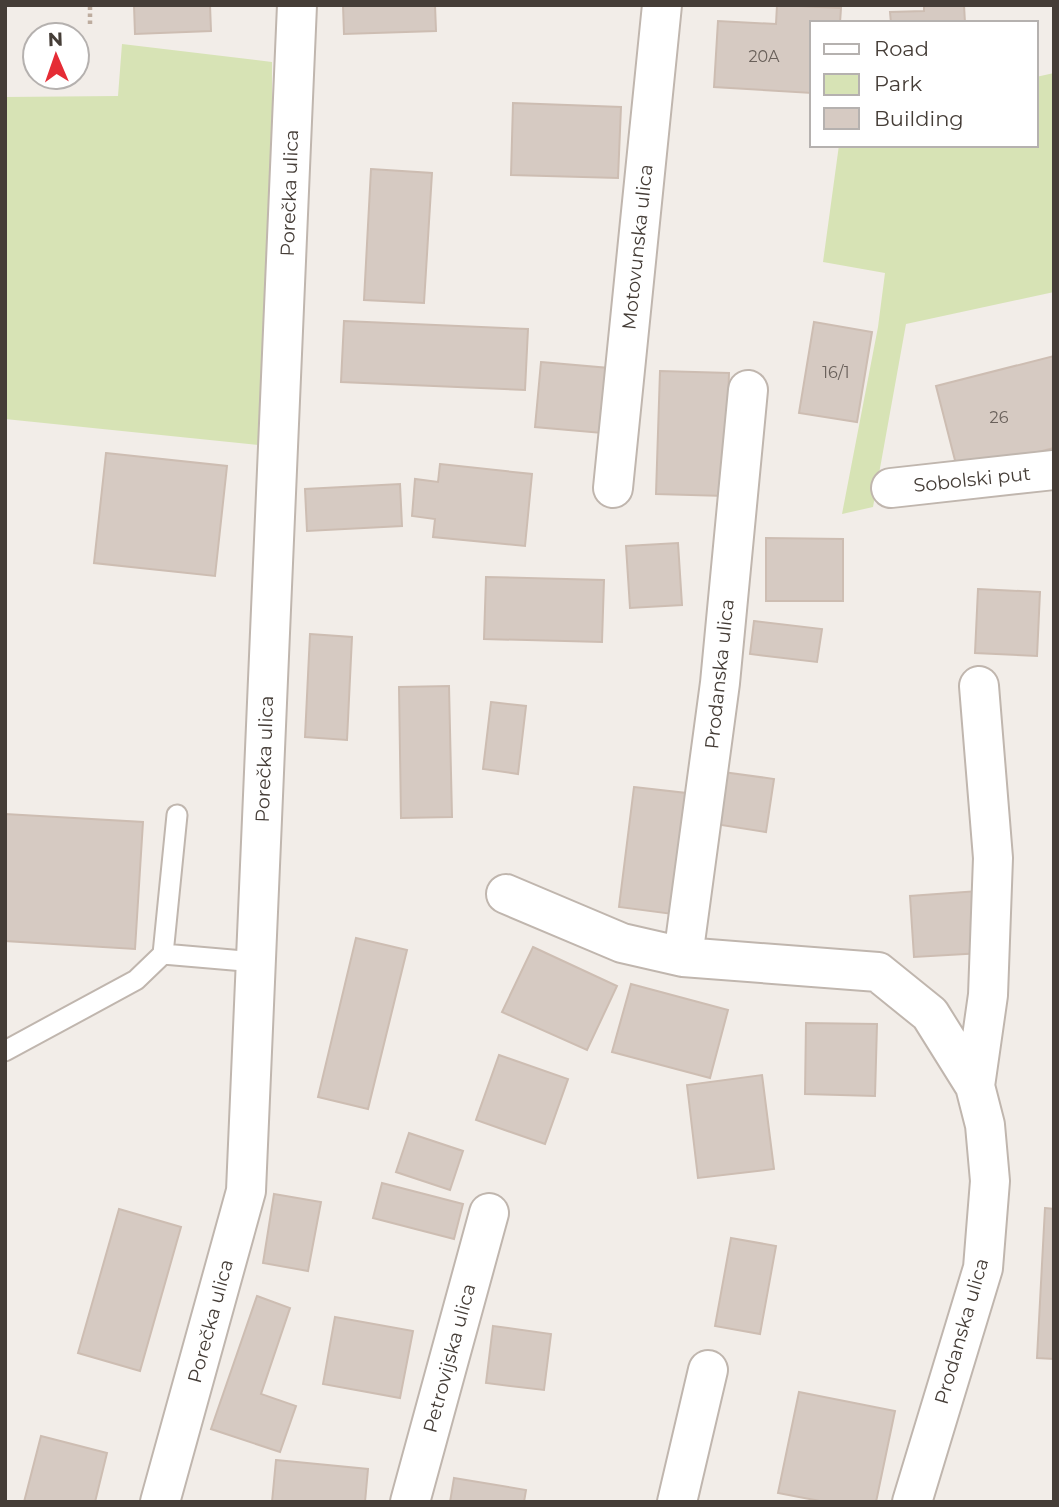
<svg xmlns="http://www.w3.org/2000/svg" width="1059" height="1507" font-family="Montserrat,sans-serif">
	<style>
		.green { fill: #d7e3b5 }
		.building { fill: #d6cac2; stroke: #cdbdb2; stroke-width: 2 }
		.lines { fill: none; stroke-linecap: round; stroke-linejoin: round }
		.service-casing { stroke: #c0b6ae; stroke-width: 23 }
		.minor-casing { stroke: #c0b6ae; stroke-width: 42 }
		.path { stroke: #bdac9e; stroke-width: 4.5; stroke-dasharray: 3.5 3.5; stroke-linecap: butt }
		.service { stroke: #fff; stroke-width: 19 }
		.minor { stroke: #fff; stroke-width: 38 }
		.labels { text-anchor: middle; stroke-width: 6; stroke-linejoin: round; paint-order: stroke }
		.number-label { font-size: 16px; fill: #69605a }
		.street-label { font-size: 19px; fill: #453d37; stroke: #fff }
	</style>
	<rect width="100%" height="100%" fill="#f2ede8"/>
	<path class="green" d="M 122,44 L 272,62 L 272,322 L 268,446 L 5,419 L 5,97 L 118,96 Z
		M 1054,73 L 1054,292 L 906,324 L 873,507 L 842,514 L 878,327 L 885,273 L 823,262 L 839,145 L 1036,145 L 1036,77 Z"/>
	<path class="building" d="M 134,5 L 210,5 L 211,31 L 135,34 Z
		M 343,5 L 435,5 L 436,31 L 344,34 Z
		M 777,5 L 841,8 L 840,23 L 812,23 L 812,93 L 714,87 L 718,21 L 776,24 Z
		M 924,5 L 964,5 L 965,23 L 891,23 L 890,12 L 924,11 Z
		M 513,103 L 621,107 L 618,178 L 511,175 Z
		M 371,169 L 432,173 L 424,303 L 364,300 Z
		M 344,321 L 528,329 L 525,390 L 341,382 Z
		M 814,322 L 872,332 L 857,422 L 799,413 Z
		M 1054,356 L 1054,448 L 958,472 L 936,386 Z
		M 541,362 L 609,368 L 602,433 L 535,427 Z
		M 660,371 L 729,373 L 725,496 L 656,494 Z
		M 106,453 L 227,466 L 215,576 L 94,563 Z
		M 440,464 L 532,474 L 525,546 L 433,537 L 435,519 L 412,516 L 415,479 L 438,482 Z
		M 400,484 L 402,526 L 307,531 L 305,489 Z
		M 766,538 L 843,539 L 843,601 L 766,601 Z
		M 678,543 L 682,605 L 630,608 L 626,546 Z
		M 486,577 L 604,580 L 602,642 L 484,639 Z
		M 978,589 L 1040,592 L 1037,656 L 975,653 Z
		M 754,621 L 822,629 L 817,662 L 750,654 Z
		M 310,634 L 352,637 L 347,740 L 305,737 Z
		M 449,686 L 452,817 L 401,818 L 399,687 Z
		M 491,702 L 526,706 L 518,774 L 483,769 Z
		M 723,772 L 774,779 L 766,832 L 715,824 Z
		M 634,787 L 695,794 L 680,915 L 619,907 Z
		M 5,814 L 143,822 L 135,949 L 5,941 Z
		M 978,891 L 982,953 L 914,957 L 910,896 Z
		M 356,938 L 407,950 L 368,1109 L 318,1097 Z
		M 533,947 L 617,986 L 587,1050 L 502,1012 Z
		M 631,984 L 728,1010 L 710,1078 L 612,1052 Z
		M 806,1023 L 877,1024 L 875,1096 L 805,1094 Z
		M 499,1055 L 568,1079 L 545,1144 L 476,1120 Z
		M 762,1075 L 774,1169 L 698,1178 L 687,1085 Z
		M 409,1133 L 463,1151 L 450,1190 L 396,1172 Z
		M 382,1183 L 463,1204 L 454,1239 L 373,1218 Z
		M 274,1194 L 321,1202 L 308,1271 L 263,1263 Z
		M 1045,1208 L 1054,1209 L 1054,1359 L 1037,1358 Z
		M 119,1209 L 181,1227 L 140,1371 L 78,1353 Z
		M 731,1238 L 776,1246 L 760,1334 L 715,1326 Z
		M 257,1296 L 290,1308 L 261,1394 L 296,1406 L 280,1452 L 211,1429 Z
		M 335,1317 L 413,1331 L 400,1398 L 323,1384 Z
		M 493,1326 L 551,1334 L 544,1390 L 486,1383 Z
		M 799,1392 L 895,1411 L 876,1502 L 825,1502 L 778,1493 Z
		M 41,1436 L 107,1453 L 95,1502 L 24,1502 Z
		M 276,1460 L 368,1469 L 365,1502 L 272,1502 Z
		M 454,1478 L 526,1490 L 524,1502 L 450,1502 Z"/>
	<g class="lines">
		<defs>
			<path id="service" d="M 177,815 L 163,954 L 256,962
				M 5,1051 L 136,980 L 163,954"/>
			<path id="minor" d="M 748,390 L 720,683 L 683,957 L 878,972 L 930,1014 L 975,1086 L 985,1125 L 990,1181 L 983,1268 L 912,1502
				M 613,488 L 662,5
				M 891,488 L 1054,470
				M 506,894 L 622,943 L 683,957
				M 975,1086 L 988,995 L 993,858 L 979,686
				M 160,1502 L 246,1191 L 297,5
				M 410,1502 L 489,1213
				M 677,1502 L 708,1370"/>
		</defs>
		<use href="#service" class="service-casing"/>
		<use href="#minor" class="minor-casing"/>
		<path class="path" d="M 90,24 L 90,5"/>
		<use href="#service" class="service"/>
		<use href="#minor" class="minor"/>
	</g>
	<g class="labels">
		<g class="number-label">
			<text x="764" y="62">20A</text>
			<text x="836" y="378">16/1</text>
			<text x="999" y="423">26</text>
		</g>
		<g class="street-label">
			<text transform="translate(289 193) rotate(-88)" y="7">Porečka ulica</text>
			<text transform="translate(637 247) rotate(-84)" y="7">Motovunska ulica</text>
			<text transform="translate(972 479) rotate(-6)" y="7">Sobolski put</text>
			<text transform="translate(719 674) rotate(-84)" y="7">Prodanska ulica</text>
			<text transform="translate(264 759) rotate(-88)" y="7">Porečka ulica</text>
			<text transform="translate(210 1321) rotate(-75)" y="7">Porečka ulica</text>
			<text transform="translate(961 1331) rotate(-74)" y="7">Prodanska ulica</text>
			<text transform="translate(449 1358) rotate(-75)" y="7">Petrovijska ulica</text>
		</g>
	</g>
	<rect width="1059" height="1507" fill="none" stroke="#453d37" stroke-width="14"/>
	<rect x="810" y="21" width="228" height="126" fill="#ffffff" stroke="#b5b1af" stroke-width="2"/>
	<rect x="824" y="44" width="35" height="10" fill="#ffffff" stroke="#b5b1af" stroke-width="2"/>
	<text x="874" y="56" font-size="21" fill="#453d37">Road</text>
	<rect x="824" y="74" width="35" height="21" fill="#d7e3b5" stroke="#b5b1af" stroke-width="2"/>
	<text x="874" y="91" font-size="21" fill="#453d37">Park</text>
	<rect x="824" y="108" width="35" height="21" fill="#d6cac2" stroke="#b5b1af" stroke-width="2"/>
	<text x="874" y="126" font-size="21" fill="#453d37">Building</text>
	<g transform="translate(56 56) rotate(358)"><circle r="33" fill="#ffffff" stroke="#b5b1af" stroke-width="2"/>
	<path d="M0-5L12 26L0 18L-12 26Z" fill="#e52c35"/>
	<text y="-10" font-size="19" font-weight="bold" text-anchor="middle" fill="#453d37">N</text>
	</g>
</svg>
